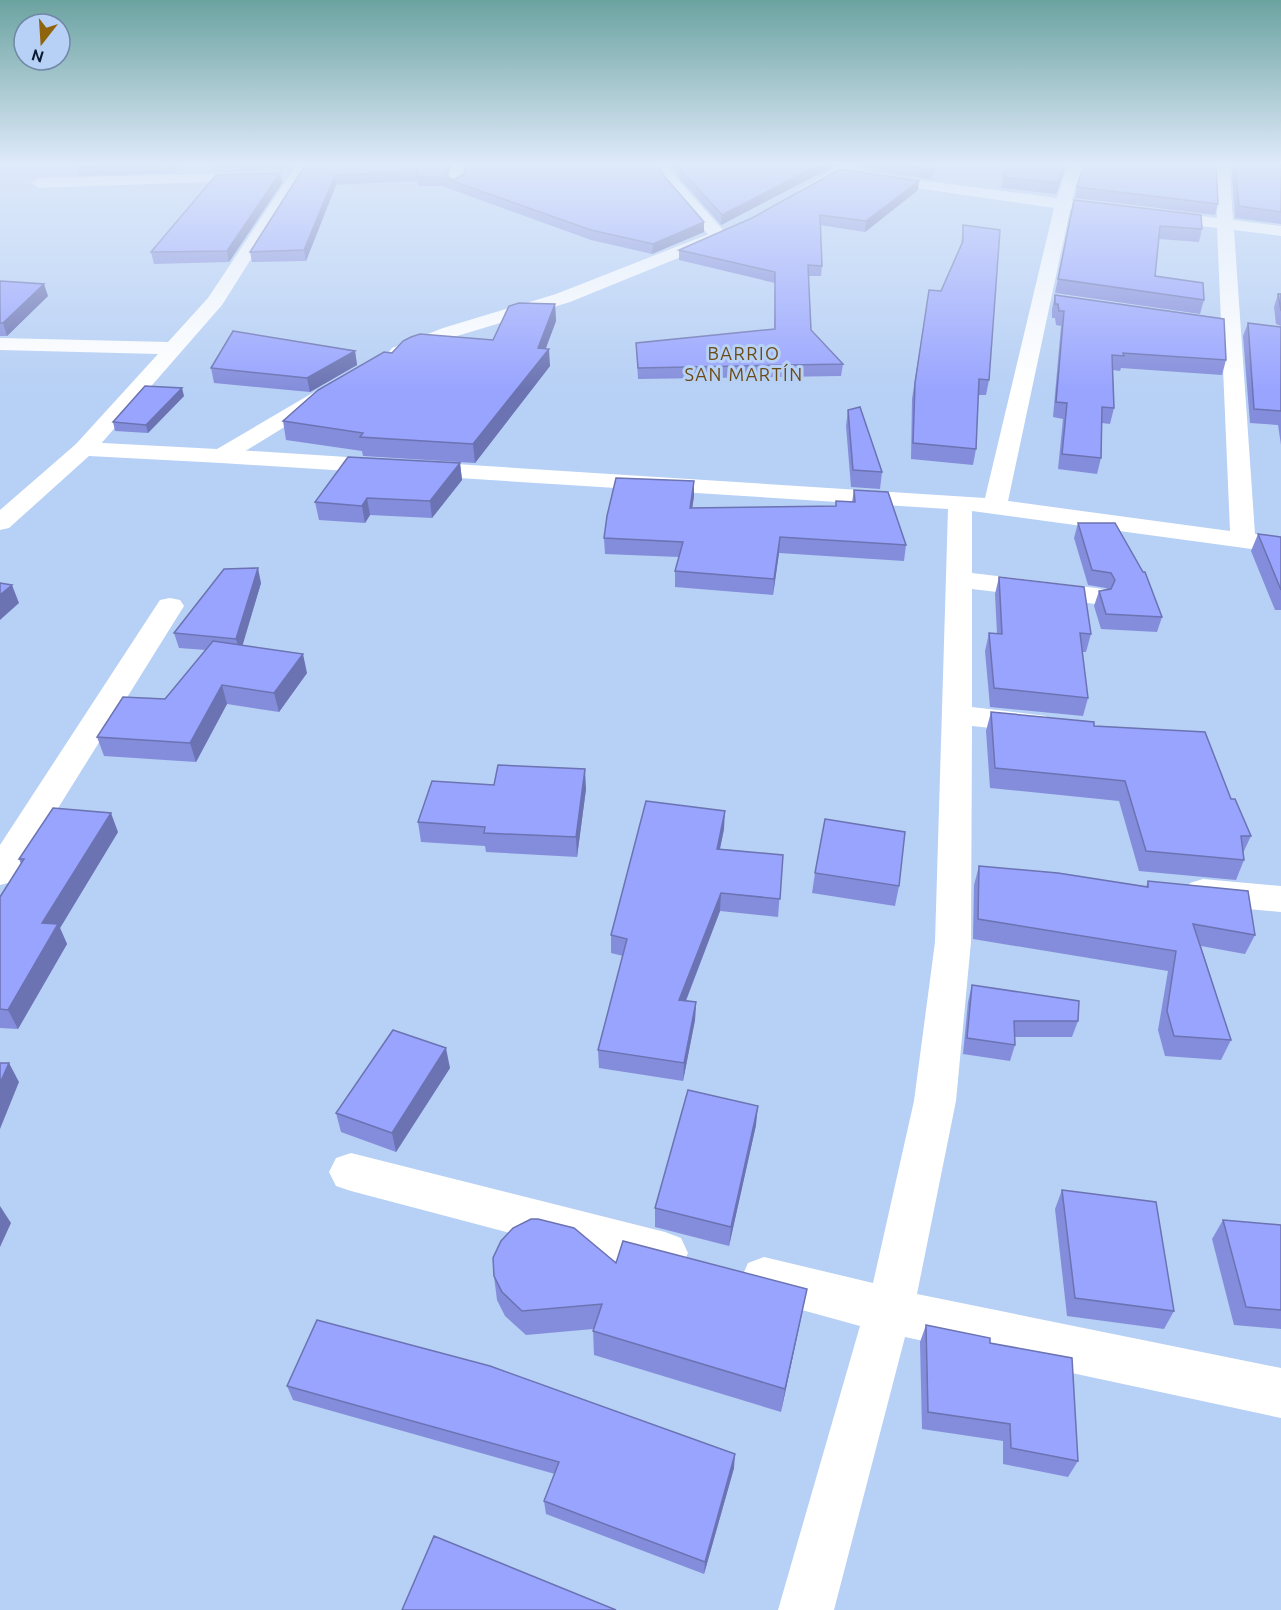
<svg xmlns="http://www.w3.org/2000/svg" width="1281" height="1610" font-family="Ubuntu,sans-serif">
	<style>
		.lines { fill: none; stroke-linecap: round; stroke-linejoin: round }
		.street { fill: #fff; fill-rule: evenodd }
		.secondary { fill: #fff; fill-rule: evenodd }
		.wall { fill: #848ddb }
		.shaded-wall { fill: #6b73b2 }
		.building { fill: #99a4ff; stroke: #6b73b2; stroke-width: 1.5 }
		.labels { text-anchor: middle; stroke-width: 6; stroke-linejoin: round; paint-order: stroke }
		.far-neighbourhood-label { font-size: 18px; letter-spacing: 1.5px; fill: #6a4b15; stroke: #b7d0f5 }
	</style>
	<rect width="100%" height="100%" fill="#b7d0f5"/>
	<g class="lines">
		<path class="street" d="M 297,164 L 311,164 L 222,305 L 92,454 L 84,456 L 76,454 L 73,449 L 76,444 L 158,354 L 0,350 L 0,338 L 168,342 L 208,298 Z
			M 453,164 L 467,164 L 463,183 L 455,188 L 447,183 Z
			M 654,164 L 668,164 L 678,180 L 724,231 L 726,235 L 724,239 L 712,239 L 667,185 Z
			M 1068,164 L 1082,164 L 1072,200 L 1217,218 L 1215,164 L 1229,164 L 1233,220 L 1281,226 L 1281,236 L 1234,230 L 1255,534 L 1281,537 L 1281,553 L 972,511 L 972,573 L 1096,588 L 1106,590 L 1109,596 L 1106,602 L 1096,604 L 972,589 L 972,707 L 1046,716 L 1050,723 L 1046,730 L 1035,733 L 972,726 L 971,942 L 956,1101 L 917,1294 L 1281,1368 L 1281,1418 L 905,1337 L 834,1610 L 778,1610 L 860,1326 L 748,1295 L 741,1279 L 748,1263 L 764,1257 L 873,1283 L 914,1101 L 935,942 L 948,509 L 221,463 L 213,461 L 210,456 L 213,451 L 221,449 L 985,498 L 1054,208 L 874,182 L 867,178 L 874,174 L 1057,198 ZM 1070,210 L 1217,228 L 1230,531 L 1008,501 Z
			M 256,173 L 261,174 L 263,177 L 261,180 L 39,188 L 31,183 L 39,178 Z
			M 170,598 L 180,600 L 184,606 L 12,882 L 0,885 L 0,845 L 156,606 L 160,600 Z
			M 1203,879 L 1281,886 L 1281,912 L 1203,905 L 1190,901 L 1185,892 L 1190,883 Z
			M 351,1153 L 665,1232 L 681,1238 L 688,1253 L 681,1268 L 665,1274 L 351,1191 L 336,1186 L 329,1172 L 336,1158 Z"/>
		<path class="secondary" d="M 843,164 L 861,164 L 810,194 L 805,196 L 797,191 Z
			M 719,230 L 727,235 L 725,239 L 570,302 L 457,336 L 406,356 L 392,356 L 389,352 L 392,348 L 443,328 L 556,294 Z
			M 328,386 L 335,388 L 339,392 L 335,396 L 229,461 L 221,463 L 89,456 L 9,528 L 0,530 L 0,510 L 76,444 L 84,442 L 217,449 L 321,388 Z"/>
	</g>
	<path class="wall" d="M 183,164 L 174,173 L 80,176 L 77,167 Z
		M 207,164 L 295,164 L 291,170 L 216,172 Z
		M 306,164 L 451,164 L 447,176 L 453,180 L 665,177 L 704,232 L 652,254 L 591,240 L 442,186 L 418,186 L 417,181 L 336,185 L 306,261 L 252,262 L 250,252 Z
		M 671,164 L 838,164 L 721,225 L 680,179 Z
		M 857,164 L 927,164 L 934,170 L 932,179 L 857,169 Z
		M 1066,164 L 1056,194 L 1001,188 L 1003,177 Z
		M 1231,164 L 1281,164 L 1281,224 L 1235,218 Z
		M 280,173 L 282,183 L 229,262 L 154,264 L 151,252 Z
		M 1077,187 L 1218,204 L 1215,215 L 1075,198 Z
		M 918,190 L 865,232 L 820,225 L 822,266 L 821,276 L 808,276 L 811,330 L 843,364 L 841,376 L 638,379 L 636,343 L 774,329 L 775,283 L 679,260 L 679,250 Z
		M 1074,200 L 1202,229 L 1199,242 L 1159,239 L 1155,276 L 1204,300 L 1200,314 L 1055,293 Z
		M 963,225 L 989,380 L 986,395 L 978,395 L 976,449 L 973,465 L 911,459 L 912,399 L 929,290 L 941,291 L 961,245 Z
		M 0,281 L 48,296 L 7,336 L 0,336 Z
		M 1278,294 L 1281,294 L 1281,326 L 1276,324 L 1274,307 Z
		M 1055,295 L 1226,360 L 1222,375 L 1121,368 L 1120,371 L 1113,370 L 1114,408 L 1110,424 L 1102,423 L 1101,458 L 1097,474 L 1058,469 L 1063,419 L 1053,417 L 1061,326 L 1056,325 L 1055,318 L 1052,318 L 1052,309 Z
		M 555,304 L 556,321 L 546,348 L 550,366 L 475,463 L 363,456 L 362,451 L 286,440 L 283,421 L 392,353 L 493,340 Z
		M 1248,323 L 1281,327 L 1281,445 L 1278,425 L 1250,423 L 1243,336 Z
		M 355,351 L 357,365 L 310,392 L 214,383 L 211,368 Z
		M 184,396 L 148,433 L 115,431 L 113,422 Z
		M 848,410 L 882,472 L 880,489 L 851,487 L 846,426 Z
		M 460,463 L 462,480 L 432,518 L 370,515 L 365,523 L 319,520 L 315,502 Z
		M 694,481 L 694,496 L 692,508 L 836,506 L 836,501 L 852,502 L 854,490 L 906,545 L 904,561 L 779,553 L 773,595 L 675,587 L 675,571 L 679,557 L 605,554 L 604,538 Z
		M 1078,523 L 1162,617 L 1157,632 L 1101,629 L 1094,606 L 1099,591 L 1107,589 L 1106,588 L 1088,585 L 1074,538 Z
		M 1258,534 L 1281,537 L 1281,610 L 1275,610 L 1251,551 Z
		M 999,577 L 1091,634 L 1086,652 L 1082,652 L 1088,698 L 1083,716 L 990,707 L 985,651 L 989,633 L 997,634 L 995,594 Z
		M 261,583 L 242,645 L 307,673 L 279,712 L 227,704 L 196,762 L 104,756 L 97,737 L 165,699 L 206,650 L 179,648 L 174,633 Z
		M 991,712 L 1094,726 L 1231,799 L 1251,836 L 1243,853 L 1244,860 L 1236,880 L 1139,871 L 1119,801 L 990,788 L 986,731 Z
		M 494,785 L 586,789 L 577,857 L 486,852 L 485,846 L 421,842 L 418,822 Z
		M 724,829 L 720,849 L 783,855 L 778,917 L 720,911 L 686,1001 L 696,1002 L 695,1020 L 683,1081 L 599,1068 L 598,1050 L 623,956 L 611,953 L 611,935 Z
		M 118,832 L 60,928 L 67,944 L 18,1029 L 0,1028 L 0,897 L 21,864 L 19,859 Z
		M 979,866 L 1146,887 L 1148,881 L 1255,935 L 1245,954 L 1201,946 L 1231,1040 L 1221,1060 L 1165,1056 L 1158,1030 L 1168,971 L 973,939 L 974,885 Z
		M 815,873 L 899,886 L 895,906 L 812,893 Z
		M 972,985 L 1078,1021 L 1072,1037 L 1015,1037 L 1015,1045 L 1010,1061 L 963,1054 L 968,1002 Z
		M 450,1068 L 396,1152 L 341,1132 L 336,1113 Z
		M 756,1125 L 729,1246 L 655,1227 L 655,1208 Z
		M 1062,1190 L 1174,1311 L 1164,1329 L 1067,1316 L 1055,1209 Z
		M 1223,1220 L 1281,1225 L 1281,1329 L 1234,1325 L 1212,1239 Z
		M 616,1263 L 802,1313 L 781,1412 L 594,1355 L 593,1329 L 526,1335 L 505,1316 L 497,1300 L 494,1276 Z
		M 926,1325 L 990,1343 L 1078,1461 L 1068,1477 L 1003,1464 L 1003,1441 L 922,1429 L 920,1342 Z
		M 287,1386 L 734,1468 L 704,1574 L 546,1514 L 544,1501 L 555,1474 L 293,1400 Z"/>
	<path class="shaded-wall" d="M 171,164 L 183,164 L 174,173 Z
		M 290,164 L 295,164 L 291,170 Z
		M 447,164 L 451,164 L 446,179 L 444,174 Z
		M 821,164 L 838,164 L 721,225 L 722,215 Z
		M 1065,164 L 1066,164 L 1056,194 L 1058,183 Z
		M 280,173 L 282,183 L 229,262 L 227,251 Z
		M 335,175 L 336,185 L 306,261 L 304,250 Z
		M 919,181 L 918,190 L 865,232 L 866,221 Z
		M 704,222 L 704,232 L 652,254 L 653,244 Z
		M 44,284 L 48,296 L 7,336 L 3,323 Z
		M 555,304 L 556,321 L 542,358 L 549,349 L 550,366 L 475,463 L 473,444 L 538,348 Z
		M 355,351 L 357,365 L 310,392 L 307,378 Z
		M 182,388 L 184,396 L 148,433 L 146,425 Z
		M 460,463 L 462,480 L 432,518 L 430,501 Z
		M 694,481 L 694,496 L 690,524 L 690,508 Z
		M 367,498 L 370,515 L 365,523 L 362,506 Z
		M 780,537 L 779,553 L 773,595 L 774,579 Z
		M 258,568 L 261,583 L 240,654 L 236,639 Z
		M 12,585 L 19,603 L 0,620 L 0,595 Z
		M 303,654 L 307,673 L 279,712 L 274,693 Z
		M 222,685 L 227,704 L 196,762 L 190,743 Z
		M 585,769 L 586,789 L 577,857 L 576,837 Z
		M 725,811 L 724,829 L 716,867 L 717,849 Z
		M 111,813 L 118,832 L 60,928 L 67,944 L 18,1029 L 8,1010 L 42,923 Z
		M 721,893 L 720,911 L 679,1018 L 679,1000 Z
		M 696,1002 L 695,1020 L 683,1081 L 684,1063 Z
		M 446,1048 L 450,1068 L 396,1152 L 392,1133 Z
		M 9,1063 L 19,1082 L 0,1129 L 0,1083 Z
		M 758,1106 L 756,1125 L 729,1246 L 731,1227 Z
		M 0,1206 L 11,1223 L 0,1247 Z
		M 807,1289 L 802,1313 L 781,1412 L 785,1389 Z
		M 735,1454 L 734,1468 L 704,1574 L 705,1562 Z"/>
	<path class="building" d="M 79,164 L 165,164 L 77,167 Z
		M 306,164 L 447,164 L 444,174 L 453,180 L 464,174 L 466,164 L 657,164 L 665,177 L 704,222 L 653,244 L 591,230 L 441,177 L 417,177 L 418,172 L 335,175 L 304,250 L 250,252 Z
		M 677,164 L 821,164 L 722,215 L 680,169 Z
		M 893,164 L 927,164 L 934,170 Z
		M 1007,164 L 1065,164 L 1058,183 L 1003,177 Z
		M 1084,164 L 1216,164 L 1218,204 L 1077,187 Z
		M 1235,164 L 1281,164 L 1281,212 L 1239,206 Z
		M 840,169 L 919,181 L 866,221 L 820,215 L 822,266 L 808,265 L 811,330 L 843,364 L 638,368 L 636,343 L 775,329 L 775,272 L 679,250 L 752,218 Z
		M 280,173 L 227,251 L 151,252 L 216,175 Z
		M 1074,200 L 1201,215 L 1202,229 L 1160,226 L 1155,276 L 1203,283 L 1204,300 L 1058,279 Z
		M 963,225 L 1000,230 L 989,380 L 979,379 L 976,449 L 913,443 L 915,383 L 929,290 L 941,291 L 963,241 Z
		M 0,281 L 44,284 L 3,323 L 0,323 Z
		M 1278,294 L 1281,294 L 1281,311 Z
		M 1055,295 L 1224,319 L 1226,360 L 1123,353 L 1124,356 L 1112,355 L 1114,408 L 1102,407 L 1101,458 L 1062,454 L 1067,403 L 1056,402 L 1064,311 L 1059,311 L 1058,304 L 1055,304 Z
		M 519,303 L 555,304 L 538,348 L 549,349 L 473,444 L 360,437 L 363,433 L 283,421 L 318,390 L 384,352 L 392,353 L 403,341 L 411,337 L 420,334 L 493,340 L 509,306 Z
		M 1248,323 L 1281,327 L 1281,411 L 1254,409 Z
		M 233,331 L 355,351 L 307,378 L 211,368 Z
		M 145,386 L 182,388 L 146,425 L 113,422 Z
		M 860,407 L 882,472 L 853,470 L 848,410 Z
		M 348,457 L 460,463 L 430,501 L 367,498 L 362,506 L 315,502 Z
		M 616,478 L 694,481 L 690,508 L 836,506 L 836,501 L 855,502 L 854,490 L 888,492 L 906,545 L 780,537 L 774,579 L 675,571 L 683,542 L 604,538 L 607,516 Z
		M 1078,523 L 1115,523 L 1143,572 L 1145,572 L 1162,617 L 1106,614 L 1099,591 L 1111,589 L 1115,580 L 1111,573 L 1092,570 Z
		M 1258,534 L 1281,537 L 1281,590 Z
		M 258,568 L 236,639 L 174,633 L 224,569 Z
		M 999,577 L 1084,587 L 1091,634 L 1080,633 L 1088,698 L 994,688 L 989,633 L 1002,634 Z
		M 0,583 L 12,585 L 0,595 Z
		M 213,641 L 303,654 L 274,693 L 222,685 L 190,743 L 97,737 L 123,697 L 165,699 Z
		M 991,712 L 1094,722 L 1094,726 L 1205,732 L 1231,799 L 1235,799 L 1251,836 L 1241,836 L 1244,860 L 1146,851 L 1125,781 L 995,768 Z
		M 498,765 L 585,769 L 576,837 L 484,833 L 485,827 L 418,822 L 432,781 L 494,785 Z
		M 646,801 L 725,811 L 717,849 L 783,855 L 780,899 L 721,893 L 679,1000 L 696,1002 L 684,1063 L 598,1050 L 627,939 L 611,935 Z
		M 53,808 L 111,813 L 42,923 L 58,924 L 8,1010 L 0,1009 L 0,897 L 24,859 L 19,859 Z
		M 825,819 L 905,832 L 899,886 L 815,873 Z
		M 979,866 L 1058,873 L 1148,887 L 1148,881 L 1248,891 L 1255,935 L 1193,924 L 1231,1040 L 1174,1036 L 1167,1011 L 1176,951 L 978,919 Z
		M 972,985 L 1079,1001 L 1078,1021 L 1014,1021 L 1015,1045 L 967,1038 Z
		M 393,1030 L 446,1048 L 392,1133 L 336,1113 Z
		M 0,1063 L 9,1063 L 0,1083 Z
		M 688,1090 L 758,1106 L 731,1227 L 655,1208 Z
		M 1062,1190 L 1156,1202 L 1174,1311 L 1075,1298 Z
		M 531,1219 L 538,1219 L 574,1228 L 616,1263 L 623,1241 L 807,1289 L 785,1389 L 593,1331 L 602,1304 L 522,1311 L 502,1292 L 494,1276 L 493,1258 L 501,1241 L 513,1228 Z
		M 1223,1220 L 1281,1225 L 1281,1310 L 1246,1307 Z
		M 317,1320 L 490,1366 L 735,1454 L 705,1562 L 544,1501 L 559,1462 L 287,1386 Z
		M 926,1325 L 990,1338 L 990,1343 L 1072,1358 L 1078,1461 L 1011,1448 L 1010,1424 L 928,1412 Z
		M 434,1536 L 616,1610 L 402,1610 Z"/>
	<linearGradient id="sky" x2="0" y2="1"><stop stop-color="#6ba3a1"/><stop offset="0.42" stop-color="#dfeafa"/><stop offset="1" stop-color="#dfeafa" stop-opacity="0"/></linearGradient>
	<rect width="1281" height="390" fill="url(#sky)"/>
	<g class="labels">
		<g class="far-neighbourhood-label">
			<text x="744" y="360">BARRIO<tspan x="744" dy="21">SAN MARTÍN</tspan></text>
		</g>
	</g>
	<g transform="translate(42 42) rotate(197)"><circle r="28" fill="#b7d0f5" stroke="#7187a6" stroke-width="1.5"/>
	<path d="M0-4.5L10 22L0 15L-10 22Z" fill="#90640d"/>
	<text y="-9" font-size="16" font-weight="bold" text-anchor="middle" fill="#09192f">N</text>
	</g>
</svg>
